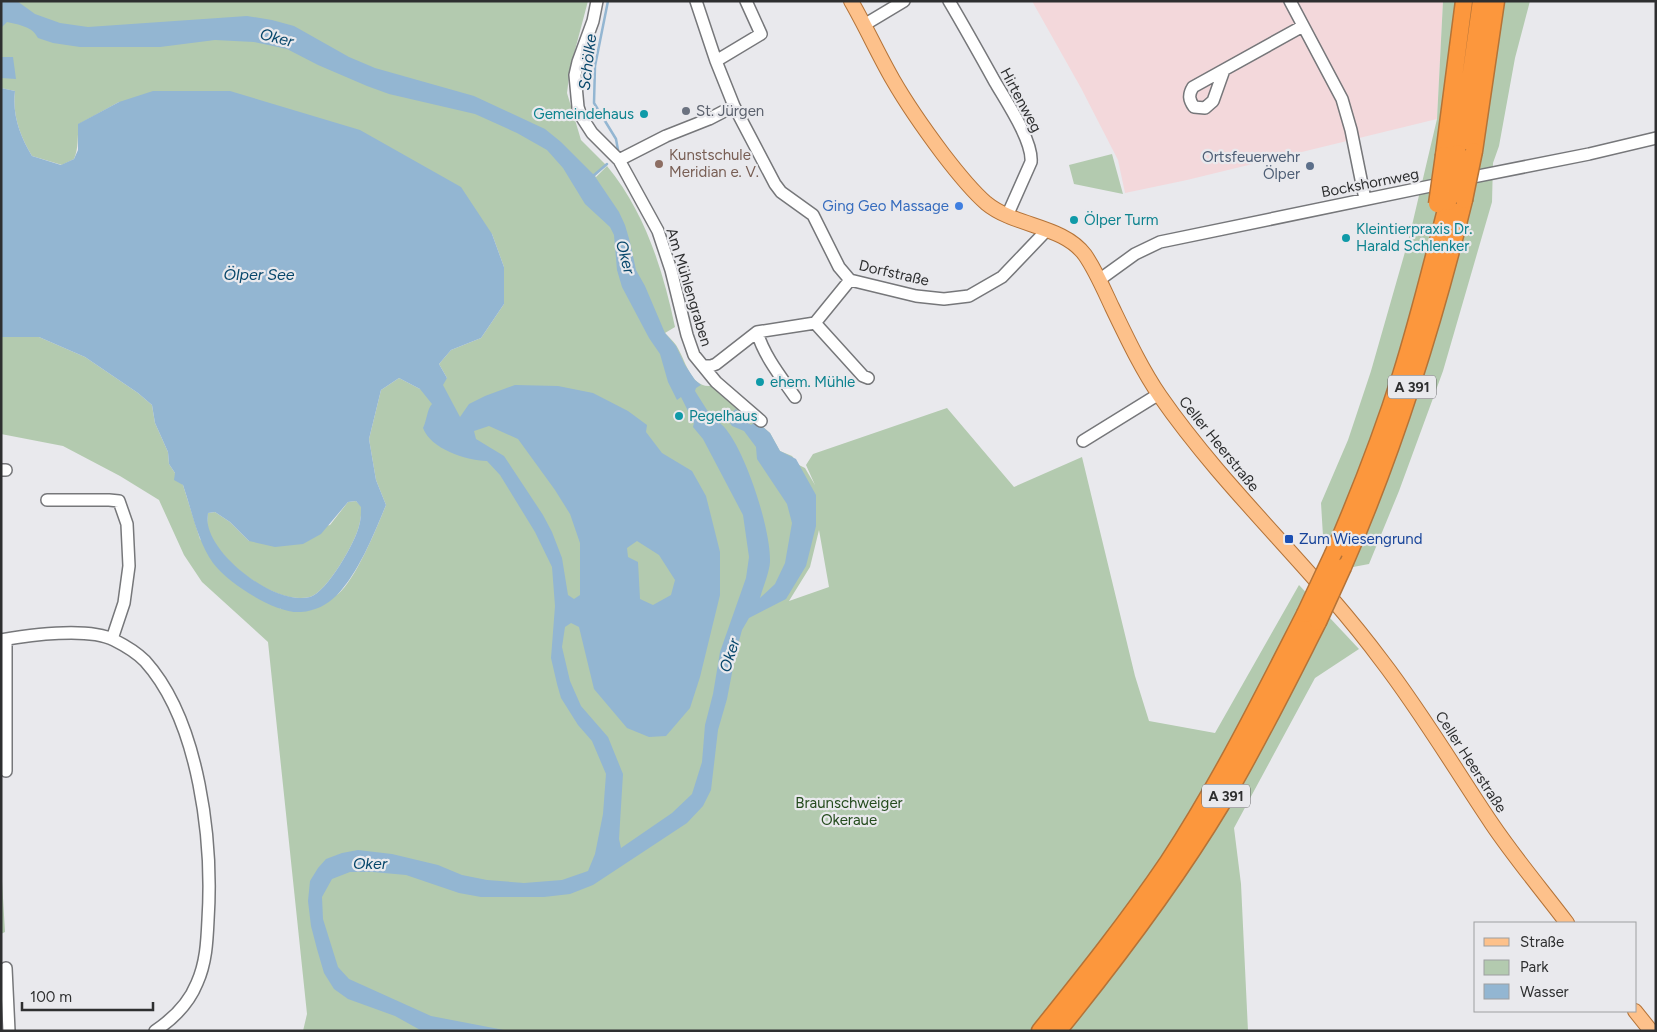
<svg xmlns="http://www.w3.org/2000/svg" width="1657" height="1032" font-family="Figtree,sans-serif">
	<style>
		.commercial { fill: #f3d8db }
		.green { fill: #b3caaf; fill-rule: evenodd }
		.water { fill: #93b6d2; fill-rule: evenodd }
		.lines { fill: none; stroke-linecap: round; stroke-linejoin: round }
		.stream { stroke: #93b6d2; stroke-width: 2.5 }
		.minor-casing { stroke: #76777a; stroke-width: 14 }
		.major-casing { stroke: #b47338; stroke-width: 16 }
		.highway-casing { stroke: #b47338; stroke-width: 19 }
		.minor { stroke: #fff; stroke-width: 11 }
		.major { stroke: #fdc18b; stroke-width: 14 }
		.highway { stroke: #fc973d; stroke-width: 16 }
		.highway-bridge-casing { stroke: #b47338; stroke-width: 19; stroke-linecap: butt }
		.highway-bridge { stroke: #fc973d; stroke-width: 16 }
		.worship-dot { fill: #6b7280; stroke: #e9e9ed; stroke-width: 2 }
		.culture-dot { fill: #0f9aa8; stroke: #e9e9ed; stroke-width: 2 }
		.education-dot { fill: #8d6e63; stroke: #e9e9ed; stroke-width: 2 }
		.service-dot { fill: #5c6f8a; stroke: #e9e9ed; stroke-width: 2 }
		.shop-dot { fill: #3f7fe0; stroke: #e9e9ed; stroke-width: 2 }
		.transit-dot { fill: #1a4fb4; stroke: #e9e9ed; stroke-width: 2 }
		.labels { text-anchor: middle; stroke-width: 4.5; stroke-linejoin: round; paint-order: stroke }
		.shield { fill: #e9e9ed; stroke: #666769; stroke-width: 1 }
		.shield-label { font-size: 14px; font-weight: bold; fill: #2e2f30 }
		.street-label { font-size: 15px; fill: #2e2f30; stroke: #e9e9ed }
		.worship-label { font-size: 15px; fill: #5b616d; stroke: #e9e9ed; text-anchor: start }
		.culture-label { font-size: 15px; fill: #0d838f; stroke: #e9e9ed; text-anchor: start }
		.education-label { font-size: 15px; fill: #785e54; stroke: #e9e9ed; text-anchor: start }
		.service-label { font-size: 15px; fill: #4e5e75; stroke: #e9e9ed; text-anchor: end }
		.shop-label { font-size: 15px; fill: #366cbe; stroke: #e9e9ed; text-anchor: end }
		.transit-label { font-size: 15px; fill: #164399; stroke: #e9e9ed; text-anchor: start }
		.park-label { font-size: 15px; fill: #254c1e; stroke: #e9e9ed }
		.water-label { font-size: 16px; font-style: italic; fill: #07476b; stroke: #e9e9ed }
	</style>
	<rect width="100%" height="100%" fill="#e9e9ed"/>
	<path class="commercial" d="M 1032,1 L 1443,1 L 1437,119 L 1187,180 L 1125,193 L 1118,160 L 1081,88 Z"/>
	<path class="green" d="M 1,1 L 588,1 L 570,69 L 567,93 L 581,140 L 606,165 L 595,176 L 596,177 L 607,166 C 645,212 663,270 675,327 L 665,333 C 669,337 673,341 676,345 C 686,360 691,392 715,385 L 770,433 L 780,451 L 792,456 L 799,465 L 805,468 L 815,485 L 806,465 L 813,454 L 947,408 L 1014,487 L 1082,457 L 1135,676 L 1149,721 L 1215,733 L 1299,585 L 1359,649 L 1315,678 L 1234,828 L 1241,884 L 1248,1031 L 303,1031 L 307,1014 L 268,642 L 202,582 L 184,555 L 159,500 L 120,476 L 63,446 L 1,434 L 1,337 L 39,337 L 85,357 L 138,393 L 152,405 L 155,423 L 168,452 L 169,464 L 183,485 L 200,539 L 281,609 C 292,606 332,599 338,594 C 356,579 377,527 386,505 L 376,480 L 369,439 L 381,390 L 399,378 L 420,389 L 447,378 L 439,364 L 451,350 L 481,338 L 504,304 L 504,267 L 492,234 L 119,102 L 79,124 C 77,136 79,148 74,159 L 62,165 L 32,156 C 20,136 12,115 15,91 L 1,88 ZM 819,530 L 829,587 L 789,601 L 810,567 Z
		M 1443,1 L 1530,1 L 1515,58 L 1499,146 L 1493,163 L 1492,202 L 1443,371 L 1399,491 L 1369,564 L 1353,567 L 1323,536 L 1321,503 L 1348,440 L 1371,371 L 1409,238 L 1437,119 Z
		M 1112,154 L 1123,194 L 1074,184 L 1069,165 Z
		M 356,501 L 362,507 C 361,513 361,520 359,526 C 355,543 327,592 310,597 C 275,606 214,559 207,525 C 207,521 208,517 208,513 L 215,512 L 230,522 L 249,541 L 330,525 L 348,502 Z
		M 1,864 L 5,932 L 1,934 Z"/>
	<path class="water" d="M 1,1 L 17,1 L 35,14 L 60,23 L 88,27 L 247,16 L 272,20 L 294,26 L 349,57 L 375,68 L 474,96 L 545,129 L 561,142 L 594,175 L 619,212 L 625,225 L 630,242 L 636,270 L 645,286 L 665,333 L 676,346 L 685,365 L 695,380 L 701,385 L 696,388 L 695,391 C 699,397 703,404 707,410 C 713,418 723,424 728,432 C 747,457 771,530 770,562 C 769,574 763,587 760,598 L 775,584 L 785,563 L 792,523 L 787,504 L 757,459 L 756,447 L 744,431 L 732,426 L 726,417 L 736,409 L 741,417 L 751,425 L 756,421 L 770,433 L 780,451 L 796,459 L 816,495 L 816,526 L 806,566 L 786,599 L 749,618 L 742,630 L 736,652 L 727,699 L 718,730 L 711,790 L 703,806 L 687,823 L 593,885 L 570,894 L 544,897 L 481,897 L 459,893 L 406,875 L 373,872 L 350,872 L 332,879 L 322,897 L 323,919 L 338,967 L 349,979 L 431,1016 L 509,1031 L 422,1031 L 395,1016 L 348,999 L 334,989 L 324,973 L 317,949 L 311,926 L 308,901 L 310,881 L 318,868 L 326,859 L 342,853 L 358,850 L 392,854 L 438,865 L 462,875 L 487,880 L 524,883 L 562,880 L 588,871 L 595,854 L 603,814 L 606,774 L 592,741 L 578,725 L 561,698 L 557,684 L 551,658 L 555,606 L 552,567 L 535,532 L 500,475 L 487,461 C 465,460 431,449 423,428 C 427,420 427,409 432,404 L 420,389 L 399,378 L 381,390 L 369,439 L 376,480 L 386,505 C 374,534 359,572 337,595 C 327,605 315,611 301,612 C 275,614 228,583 213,563 C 197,540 192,511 183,485 L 174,480 L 175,473 L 169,464 L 168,452 L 155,423 L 152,405 L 138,393 L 85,357 L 39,337 L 1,337 L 1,88 L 15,91 C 12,115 20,136 32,156 L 61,165 L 74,159 L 78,150 L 78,124 L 119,102 L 153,91 L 230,91 L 360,130 L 461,187 L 492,234 L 504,267 L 504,304 L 481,338 L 451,350 L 439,364 L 447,378 L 443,385 L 460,417 L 469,404 L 485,396 L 515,385 L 558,386 L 593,393 L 628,411 L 647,425 L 646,432 L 662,453 L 692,471 L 706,496 L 720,552 L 720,595 L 700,677 L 690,708 L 666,736 L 649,737 L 627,728 L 594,689 L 579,627 L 571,623 L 565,627 L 562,647 L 570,681 L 581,706 L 608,737 L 623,774 L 619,839 L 621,848 L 672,813 L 692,794 L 702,762 L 705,725 L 713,694 L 720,652 L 746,578 L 749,557 L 743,515 L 703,439 L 693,427 L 694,423 L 688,414 L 689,413 L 681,397 L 677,400 L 668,382 L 660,354 L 649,338 L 622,287 L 617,270 L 614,235 L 610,227 L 585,204 L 563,168 L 547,150 L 517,133 L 475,114 L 389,94 L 367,86 L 318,65 L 287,49 L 254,42 L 215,40 L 160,47 L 80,47 L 53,43 L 38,38 C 32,26 19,25 7,22 L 2,27 L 1,31 ZM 489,426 L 518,439 L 555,490 L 570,514 L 580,543 L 580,595 L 574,599 L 568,595 L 562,558 L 552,532 L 543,515 L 504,456 L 476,439 L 474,431 ZM 356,501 L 361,507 C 361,513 361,520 359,526 C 355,543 327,592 310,597 C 276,606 214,558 208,525 C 207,521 208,517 208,513 L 215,512 L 230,522 L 249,541 L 275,547 L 303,544 L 321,534 L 348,502 ZM 637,541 L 659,555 L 675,580 L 671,595 L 653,605 L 640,599 L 638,562 L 628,557 L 627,548 Z
		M 1,57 L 13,57 L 16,79 L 1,78 Z"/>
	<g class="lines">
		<path class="stream" d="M 608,1 L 595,66 L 594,103 L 616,139 L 618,150
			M 593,176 L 607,164"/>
		<defs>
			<path id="minor" d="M 597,1 L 593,21 L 578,62 L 575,75 L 578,107 L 581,116 L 592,133 L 619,160 L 658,231 L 671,270 L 687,335 L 694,355 L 716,382 L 761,421
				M 696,1 L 716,61 L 734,106 L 775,184 L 781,192 L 813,215 L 839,267 L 850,280 L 916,296 L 944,299 L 969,296 L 1002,277 L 1046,231
				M 949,1 C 965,28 980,55 995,82 C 1006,101 1033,141 1031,162 L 1007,216
				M 1290,1 L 1342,99 L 1351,130 L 1365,199
				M 864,25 L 904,1
				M 716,61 L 761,34 L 746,1
				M 1224,70 L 1213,101 L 1205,108 L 1194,107 C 1189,100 1188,95 1193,87 L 1303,26
				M 619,160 L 666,136 L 709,119 L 734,106
				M 1463,179 L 1589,154 L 1656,138
				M 1099,280 L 1135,254 L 1160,242 L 1445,183
				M 815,323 L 863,376 L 868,378
				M 757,332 C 764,356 781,377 795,397
				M 704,366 L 711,366 L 716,364 L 757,332 L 815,323 L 850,280
				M 1083,441 L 1159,394
				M 1,470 L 6,470
				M 47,500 L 109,500 L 119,501 L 127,524 L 129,566 L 124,603 L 112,639
				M 6,639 L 6,771
				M 1,640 C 30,635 88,627 114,640 C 124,645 137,653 145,661 C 200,722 213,842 208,920 C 207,942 206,963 197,983 C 189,1003 173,1019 155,1031
				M 6,968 L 9,1031"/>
			<path id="major" d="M 851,1 C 866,27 878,54 893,80 C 908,106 925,130 943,154 C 956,171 970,189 986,203 C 1015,227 1063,225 1085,255 C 1096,271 1104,290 1112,307 C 1127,338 1141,368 1160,396 C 1226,491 1313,568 1382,661 C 1422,713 1455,769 1492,824 C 1515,858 1542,890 1567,923
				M 1635,1011 L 1651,1031"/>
			<path id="highway" d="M 1474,151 L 1496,1
				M 1458,153 L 1465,114 L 1481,1
				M 1444,155 L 1464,1
				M 1334,552 C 1359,494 1382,435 1401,375 C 1419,318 1433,260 1448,202
				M 1343,567 C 1395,448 1433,326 1464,200
				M 1040,1031 C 1084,976 1128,921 1168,862 C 1220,783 1262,698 1305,614
				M 1058,1031 C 1117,958 1174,883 1222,803 C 1257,744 1287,683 1318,622"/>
		</defs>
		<use href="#minor" class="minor-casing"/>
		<use href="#major" class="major-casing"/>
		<use href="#highway" class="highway-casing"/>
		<use href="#minor" class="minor"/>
		<use href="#major" class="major"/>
		<use href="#highway" class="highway"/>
		<defs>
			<path id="highway-bridge" d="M 1464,200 L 1474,151
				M 1448,202 L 1458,153
				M 1437,204 L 1444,155
				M 1305,614 L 1334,552
				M 1318,622 L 1343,567"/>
		</defs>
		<use href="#highway-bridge" class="highway-bridge-casing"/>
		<use href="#highway-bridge" class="highway-bridge"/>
	</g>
	<circle class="worship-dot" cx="686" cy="111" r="5"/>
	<g class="culture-dot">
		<circle cx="644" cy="114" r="5"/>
		<circle cx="1074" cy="220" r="5"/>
		<circle cx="1346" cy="238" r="5"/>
		<circle cx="760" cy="382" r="5"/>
		<circle cx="679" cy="416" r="5"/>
	</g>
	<circle class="education-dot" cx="659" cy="164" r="5"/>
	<circle class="service-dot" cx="1310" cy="166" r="5"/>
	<circle class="shop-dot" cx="959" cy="206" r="5"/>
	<rect class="transit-dot" x="1284" y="534" width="10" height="10" rx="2.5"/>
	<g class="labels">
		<g class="shield">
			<rect x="1388" y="375.5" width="48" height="23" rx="4"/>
			<rect x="1202" y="784.5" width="48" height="23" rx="4"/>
		</g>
		<g class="shield-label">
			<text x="1412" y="392">A 391</text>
			<text x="1226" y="801">A 391</text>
		</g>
		<g class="street-label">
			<text transform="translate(1021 100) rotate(62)" y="5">Hirtenweg</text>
			<text transform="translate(1370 183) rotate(-11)" y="5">Bockshornweg</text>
			<text transform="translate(894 273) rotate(13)" y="5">Dorfstraße</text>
			<text transform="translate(689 287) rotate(73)" y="5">Am Mühlengraben</text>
			<text transform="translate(1219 444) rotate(51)" y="5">Celler Heerstraße</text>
			<text transform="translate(1471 762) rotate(57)" y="5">Celler Heerstraße</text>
		</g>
		<g class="worship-label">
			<text x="696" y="116">St. Jürgen</text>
		</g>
		<g class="culture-label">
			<text x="634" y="119" text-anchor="end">Gemeindehaus</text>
			<text x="1084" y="225">Ölper Turm</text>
			<text x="1356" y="234">Kleintierpraxis Dr.<tspan x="1356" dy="17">Harald Schlenker</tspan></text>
			<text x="770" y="387">ehem. Mühle</text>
			<text x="689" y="421">Pegelhaus</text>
		</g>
		<g class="education-label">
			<text x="669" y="160">Kunstschule<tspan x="669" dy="17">Meridian e. V.</tspan></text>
		</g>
		<g class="service-label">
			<text x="1300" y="162">Ortsfeuerwehr<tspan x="1300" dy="17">Ölper</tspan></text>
		</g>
		<g class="shop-label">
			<text x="949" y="211">Ging Geo Massage</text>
		</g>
		<g class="transit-label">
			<text x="1299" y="544">Zum Wiesengrund</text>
		</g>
		<g class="park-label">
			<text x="849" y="808">Braunschweiger<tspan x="849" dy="17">Okeraue</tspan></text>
		</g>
		<g class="water-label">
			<text transform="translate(277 37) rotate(14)" y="6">Oker</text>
			<text transform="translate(587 62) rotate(-83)" y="6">Schölke</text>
			<text transform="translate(626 257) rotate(75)" y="6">Oker</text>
			<text x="259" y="280">Ölper See</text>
			<text transform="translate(729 655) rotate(-72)" y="6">Oker</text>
			<text x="370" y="869">Oker</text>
		</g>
	</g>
	<rect width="1657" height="1032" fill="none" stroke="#2e2f30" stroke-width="5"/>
	<rect x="1474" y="922" width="162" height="90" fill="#e9e9ed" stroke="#9e9fa1"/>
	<rect x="1484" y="938" width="25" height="8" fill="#fdc18b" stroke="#9e9fa1"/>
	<text x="1520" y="947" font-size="15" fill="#2e2f30">Straße</text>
	<rect x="1484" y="960" width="25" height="15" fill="#b3caaf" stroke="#9e9fa1"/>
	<text x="1520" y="972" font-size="15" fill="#2e2f30">Park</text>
	<rect x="1484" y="984" width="25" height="15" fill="#93b6d2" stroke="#9e9fa1"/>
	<text x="1520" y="997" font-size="15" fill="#2e2f30">Wasser</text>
	<path d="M22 1002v8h131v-8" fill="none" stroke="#2e2f30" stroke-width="2.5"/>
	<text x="30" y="1002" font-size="15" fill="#2e2f30" stroke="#e9e9ed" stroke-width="4" paint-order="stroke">100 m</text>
</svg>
